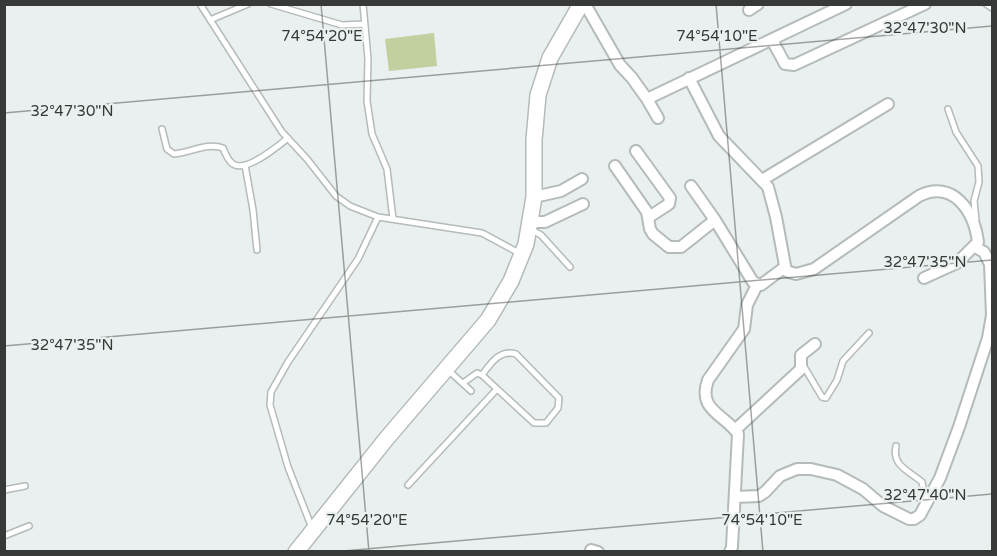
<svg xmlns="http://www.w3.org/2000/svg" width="997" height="556" font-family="'Varela Round',sans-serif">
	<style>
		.green { fill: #c2cf9e }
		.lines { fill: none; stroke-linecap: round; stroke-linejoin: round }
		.service-casing { stroke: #b5baba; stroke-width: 8 }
		.minor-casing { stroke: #b5baba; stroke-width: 14 }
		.secondary-casing { stroke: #b5baba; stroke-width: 18 }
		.service { stroke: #fff; stroke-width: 5 }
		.minor { stroke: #fff; stroke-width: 10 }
		.secondary { stroke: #fff; stroke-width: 15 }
		.ticks { fill: none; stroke: #373939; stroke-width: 1.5; stroke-opacity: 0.45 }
		.ticks-label { font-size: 15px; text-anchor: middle; fill: #373939; stroke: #eaf0ef; stroke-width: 4.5; stroke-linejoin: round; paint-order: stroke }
	</style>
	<rect width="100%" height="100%" fill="#eaf0ef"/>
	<path class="green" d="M 434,33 L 437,66 L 389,71 L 385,39 Z"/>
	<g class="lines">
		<defs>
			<path id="service" d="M 200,4 L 282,132 L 307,159 L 336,196 L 350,206 L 378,217 L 482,233 L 519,253
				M 271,4 L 342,25 L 364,24
				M 363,4 L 368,59 L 367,101 L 372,134 L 387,169 L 393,219
				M 986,4 L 992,8
				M 210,20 L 248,4
				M 948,109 L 956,132 L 978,166 L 979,182 L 974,201 L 976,220
				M 162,129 L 167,149 L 174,154 C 190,153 207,142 223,148 C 225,153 228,161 233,164 C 246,173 278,146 288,138
				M 245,165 L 253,210 L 257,250
				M 530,229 L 541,235 L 570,267
				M 803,365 L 822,397 L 826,398 L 837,380 L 843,361 L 869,333
				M 448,370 L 471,391
				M 463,383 L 477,373 L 482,375 L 534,423 L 546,423 L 558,408 L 559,398 L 516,354 C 500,349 491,363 482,375
				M 896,446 C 892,466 908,470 922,482 L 926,502
				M 408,485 L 497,389
				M 4,490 L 25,486
				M 312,528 L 288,467 L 270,405 L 271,392 L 288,362 L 358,259 L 378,217
				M 4,536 L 29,526"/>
			<path id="minor" d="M 585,4 L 620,65 L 632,78 L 647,99 L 658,118
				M 749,10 L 758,4
				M 772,40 L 785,64 L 794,65 L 925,4
				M 689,78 L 719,136 L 768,187 L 776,217 L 786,271 L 796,274 L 814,269 L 919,196 C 953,179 974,211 978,242 L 957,263 L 924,278
				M 647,99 L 846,4
				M 636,151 L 670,198 L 669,204 L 649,217
				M 615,166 L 647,212 L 650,229 L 653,234 L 669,247 L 681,247 L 715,220
				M 762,180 L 888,104
				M 691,186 L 715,220 L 753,282 L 761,285 L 785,267
				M 534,197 L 561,191 L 582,179
				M 530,222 L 545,222 L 583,204
				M 735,430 L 801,369 L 801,355 L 815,344
				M 735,497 L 759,496 L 765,492 L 780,476 L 797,469 L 811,469 L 837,475 L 863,489 L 883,506 L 909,519 L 914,519 L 920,515 L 940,478 L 959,427 L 988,338 L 992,315 L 990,264 L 984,252 L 975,247
				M 591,550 L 598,552
				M 730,552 L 732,547 L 738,434 C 725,414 697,411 708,380 L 744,329 L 747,305 L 757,285"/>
			<path id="secondary" d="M 296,552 L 387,438 L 488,320 L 511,281 L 526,244 L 534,197 L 534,140 L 538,95 L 550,58 L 581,4"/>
		</defs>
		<use href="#service" class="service-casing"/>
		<use href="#minor" class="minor-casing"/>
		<use href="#secondary" class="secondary-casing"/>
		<use href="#service" class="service"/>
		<use href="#minor" class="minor"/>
		<use href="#secondary" class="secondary"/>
	</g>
	<path class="ticks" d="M 321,4 L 369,552M 716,4 L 763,552M 4,113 L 992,26M 4,346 L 992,260M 332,552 L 992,494"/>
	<g class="ticks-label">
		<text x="925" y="33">32°47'30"N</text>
		<text x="322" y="41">74°54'20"E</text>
		<text x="717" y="41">74°54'10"E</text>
		<text x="72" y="116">32°47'30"N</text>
		<text x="925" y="267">32°47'35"N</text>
		<text x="72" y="350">32°47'35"N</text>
		<text x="925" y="500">32°47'40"N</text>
		<text x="367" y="525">74°54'20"E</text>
		<text x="762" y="525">74°54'10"E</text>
	</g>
	<rect width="997" height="556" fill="none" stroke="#373939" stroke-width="12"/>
</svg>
